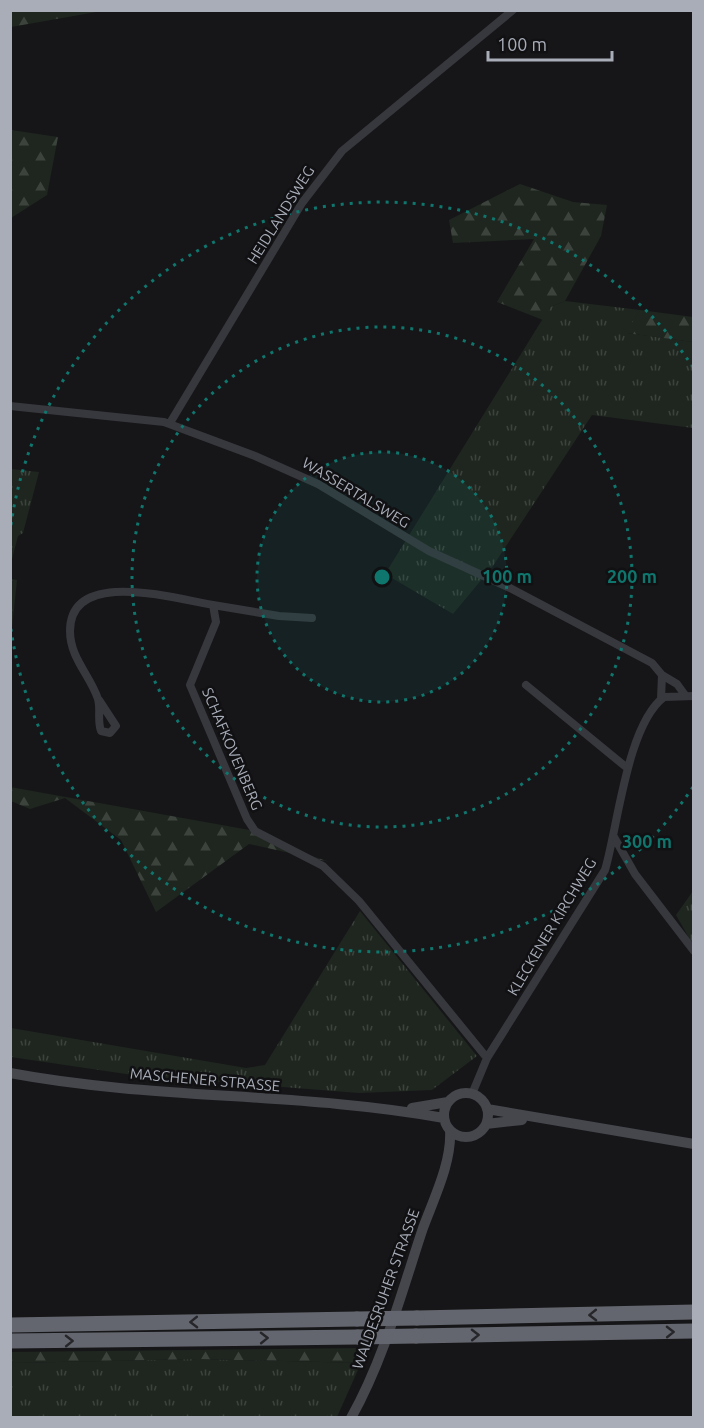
<svg xmlns="http://www.w3.org/2000/svg" width="704" height="1428" font-family="Ubuntu,sans-serif">
	<style>
		.grass { fill: url(#grass-tufts) }
		.forest { fill: url(#forest-firs) }
		.lines { fill: none; stroke-linecap: round; stroke-linejoin: round }
		.street { stroke: #37383d; stroke-width: 8 }
		.secondary { stroke: #45474d; stroke-width: 10 }
		.highway { stroke: #63666e; stroke-width: 15 }
		.highway-bridge { stroke: #63666e; stroke-width: 15 }
		.oneway { stroke: #26262a }
		.ring { fill: none; stroke: #0f766e; stroke-width: 3; stroke-dasharray: 3 6 }
		.labels { text-anchor: middle; stroke-width: 5; stroke-linejoin: round; paint-order: stroke }
		.street-label { font-size: 15px; fill: #a8adb8; stroke: #111113 }
		.centre { fill: #0f766e; stroke: #111113; stroke-width: 3 }
		.ring-label { font-size: 18px; text-anchor: middle; font-weight: bold; fill: #0f766e; stroke: #111113; stroke-width: 5; stroke-linejoin: round; paint-order: stroke }
	</style>
	<defs>
		<pattern id="grass-tufts" width="24" height="20" patternUnits="userSpaceOnUse" patternTransform="scale(1.5)"><rect width="24" height="20" fill="#1e261f"/><path d="M3 7l-1-3M5 7V3M7 7l1-3M15 17l-1-3M17 17v-4M19 17l1-3" fill="none" stroke="#3c433d"/></pattern>
		<pattern id="forest-firs" width="22" height="20" patternUnits="userSpaceOnUse" patternTransform="scale(1.5)"><rect width="22" height="20" fill="#1e261f"/><path d="M5 1l3.5 6h-7zM16 11l3.5 6h-7z" fill="#3c433d"/></pattern>
	</defs>
	<rect width="100%" height="100%" fill="#161618"/>
	<path class="grass" d="M 565,301 L 640,310 L 627,333 L 693,342 L 693,428 L 592,415 L 493,566 L 453,614 L 385,574 L 550,307 Z
		M 11,469 L 39,472 L 23,533 L 18,536 L 11,563 Z
		M 693,891 L 693,945 L 676,915 Z
		M 360,911 L 477,1056 L 432,1090 L 359,1093 L 133,1075 L 11,1057 L 11,1028 L 246,1068 L 265,1065 Z
		M 198,1359 L 361,1363 L 337,1417 L 11,1418 L 10,1363 Z"/>
	<path class="forest" d="M 11,10 L 102,10 L 102,11 L 11,27 Z
		M 11,130 L 58,137 L 47,195 L 11,218 Z
		M 520,184 L 573,202 L 607,205 L 601,236 L 565,301 L 550,307 L 543,320 L 497,302 L 534,239 L 453,243 L 449,220 Z
		M 640,310 L 693,317 L 693,342 L 626,333 Z
		M 11,579 L 17,580 L 11,637 L 10,579 Z
		M 10,787 L 255,831 L 290,849 L 330,862 L 249,844 L 156,912 L 121,840 L 65,798 L 30,809 L 11,801 Z
		M 369,1348 L 361,1363 L 198,1359 L 10,1363 L 11,1352 Z"/>
	<g class="lines">
		<path class="street" d="M 10,406 L 164,422 L 255,456 L 318,484 L 429,551 L 510,588 L 652,663 L 662,675 L 661,699
			M 170,423 L 302,203 L 342,151 L 513,10
			M 213,605 L 279,616 L 312,618
			M 662,675 L 677,684 L 685,695
			M 526,685 L 626,767
			M 99,700 L 116,726 L 110,733 L 101,731 C 97,720 101,709 98,699 C 90,675 70,658 70,631 C 70,567 176,599 213,605 L 216,622 L 190,685 L 247,819 L 255,831 L 323,866 L 359,901 L 487,1058
			M 614,837 L 635,874 L 694,951
			M 472,1094 L 487,1058 L 605,870 C 618,826 627,725 664,697 L 694,696"/>
		<path class="secondary" d="M 10,1073 C 154,1100 301,1092 444,1118
			M444 1115a22 22 0 1 1 44 0a22 22 0 1 1-44 0Z
			M 412,1108 L 448,1102
			M 487,1109 L 694,1144
			M 486,1124 L 522,1120
			M 351,1418 C 384,1359 402,1291 423,1228 C 434,1198 452,1162 450,1130"/>
		<path class="highway" d="M 417,1318 L 694,1312
			M 10,1325 L 357,1319
			M 416,1336 L 694,1331
			M 10,1341 L 358,1337"/>
		<path class="highway-bridge" d="M 357,1319 L 417,1318
			M 358,1337 L 416,1336"/>
	</g>
	<defs><path id="oneway-chevron" d="M-2-3.5L2.5 0L-2 3.5" fill="none" stroke-width="1.6" stroke-linecap="round" stroke-linejoin="round" transform="scale(1.5)"/></defs>
	<g class="oneway">
		<use href="#oneway-chevron" transform="translate(593 1315) rotate(179)"/>
		<use href="#oneway-chevron" transform="translate(194 1322) rotate(179)"/>
		<use href="#oneway-chevron" transform="translate(670 1332) rotate(-1)"/>
		<use href="#oneway-chevron" transform="translate(475 1335) rotate(-1)"/>
		<use href="#oneway-chevron" transform="translate(264 1338) rotate(-1)"/>
		<use href="#oneway-chevron" transform="translate(69 1341) rotate(-1)"/>
	</g>
	<circle cx="382" cy="577" r="125" fill="#0f766e" fill-opacity=".12"/>
	<g class="ring">
		<circle cx="382" cy="577" r="125"/>
		<circle cx="382" cy="577" r="250"/>
		<path d="M693 787A375 375 0 0 1 11 629M11 525A375 375 0 0 1 693 367"/>
	</g>
	<g class="labels">
		<g class="street-label">
			<text transform="translate(281 215) rotate(-58)" y="5">HEIDLANDSWEG</text>
			<text transform="translate(356 493) rotate(31)" y="5">WASSERTALSWEG</text>
			<text transform="translate(232 749) rotate(67)" y="5">SCHAFKOVENBERG</text>
			<text transform="translate(552 927) rotate(-59)" y="5">KLECKENER KIRCHWEG</text>
			<text transform="translate(205 1080) rotate(5)" y="5">MASCHENER STRASSE</text>
			<text transform="translate(386 1289) rotate(-70)" y="5">WALDESRUHER STRASSE</text>
		</g>
	</g>
	<circle cx="382" cy="577" r="9" class="centre"/>
	<g class="ring-label">
		<text x="507" y="583">100 m</text>
		<text x="632" y="583">200 m</text>
		<text x="647" y="848">300 m</text>
	</g>
	<rect width="704" height="1428" fill="none" stroke="#a8adb8" stroke-width="24"/>
	<path d="M488 51v9h124v-9" fill="none" stroke="#a8adb8" stroke-width="3"/>
	<text x="497" y="51" font-size="18" fill="#a8adb8" stroke="#111113" stroke-width="4.5" paint-order="stroke">100 m</text>
</svg>
